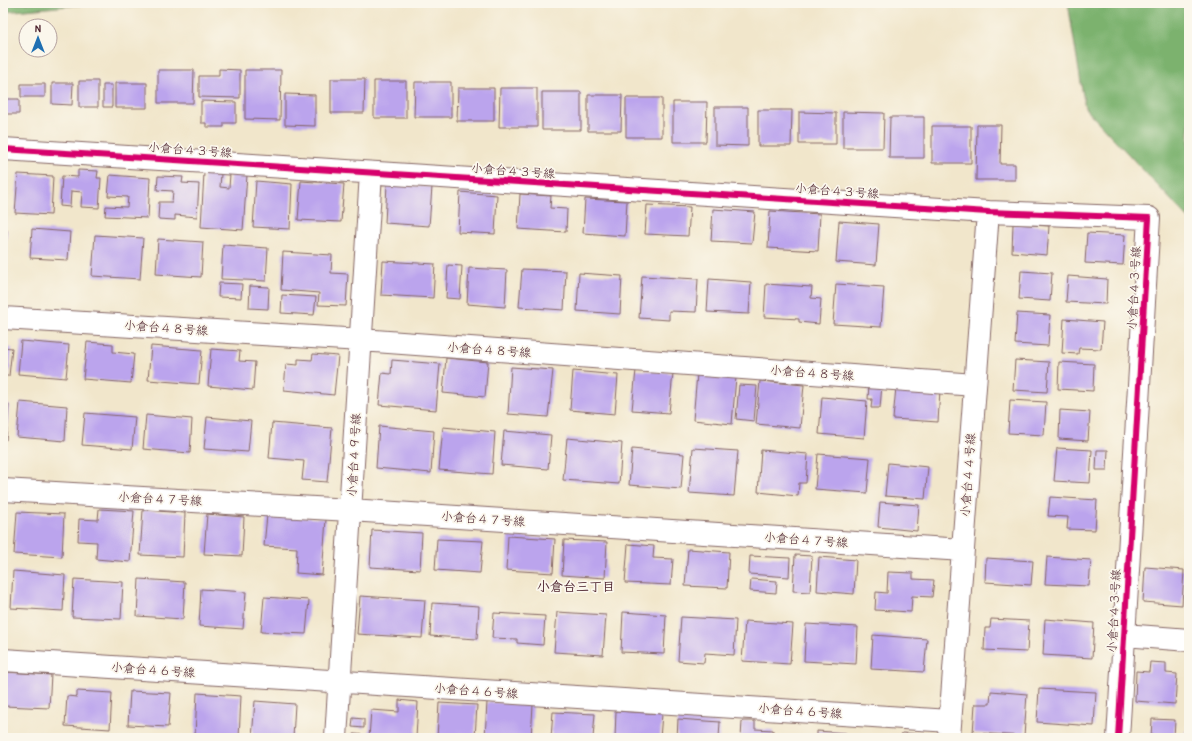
<svg xmlns="http://www.w3.org/2000/svg" width="1192" height="741" font-family="'Patrick Hand','Klee One',sans-serif">
	<style>
		.forest { fill: #7bb26e; stroke: #62684c }
		.building { fill: #bba4ed }
		.lines { fill: none; stroke-linecap: round; stroke-linejoin: round }
		.street-casing { stroke: #846563; stroke-width: 24 }
		.street { stroke: #fff; stroke-width: 22 }
		.cycleway-casing { stroke: #fbf7ec; stroke-width: 8 }
		.cycleway { stroke: #d6006c; stroke-width: 6 }
		.labels { text-anchor: middle; stroke-width: 3.5; stroke-linejoin: round; paint-order: stroke }
		.street-label { font-size: 12px; fill: #4a1f2b; stroke: #fbf7ec }
		.neighbourhood-label { font-size: 13px; font-weight: bold; fill: #4a1f2b; stroke: #fbf7ec }
	</style>
	<rect width="100%" height="100%" fill="#fbf7ec"/>
	<filter id="ink" filterUnits="userSpaceOnUse"><feTurbulence type="fractalNoise" baseFrequency=".025" numOctaves="2"/><feDisplacementMap in="SourceGraphic" scale="8" xChannelSelector="R" yChannelSelector="G"/><feConvolveMatrix kernelMatrix="1 2 1 2 8 2 1 2 1" color-interpolation-filters="sRGB"/></filter>
	<filter id="wash" filterUnits="userSpaceOnUse"><feTurbulence type="fractalNoise" baseFrequency=".012" numOctaves="4" result="noise"/><feDisplacementMap in="SourceGraphic" scale="16" xChannelSelector="R" yChannelSelector="G"/><feGaussianBlur stdDeviation="0.9" result="paint"/><feColorMatrix in="noise" values="0 0 0 0 0 0 0 0 0 0 0 0 0 0 0 0 0 1.4 0 .05"/><feComposite in="paint" operator="in"/></filter>
	<g filter="url(#wash)">
		<rect width="100%" height="100%" fill="#f1e6cb"/>
		<path class="forest" d="M 3,3 L 101,3 L 3,12 Z
			M 1068,3 L 1189,3 L 1189,219 L 1085,108 Z"/>
		<g id="blocks">
			<path class="building" d="M 219,69 L 240,70 L 240,98 L 199,97 L 199,76 L 219,76 Z
				M 158,70 L 194,70 L 193,103 L 158,103 Z
				M 245,70 L 281,70 L 280,120 L 245,119 Z
				M 331,79 L 365,79 L 364,113 L 331,113 Z
				M 79,81 L 98,81 L 98,107 L 79,107 Z
				M 374,81 L 406,81 L 406,118 L 374,118 Z
				M 415,82 L 451,82 L 451,117 L 414,117 Z
				M 52,83 L 73,83 L 72,105 L 52,104 Z
				M 115,83 L 147,83 L 147,108 L 115,108 Z
				M 21,84 L 45,84 L 45,97 L 21,97 Z
				M 103,85 L 112,85 L 112,107 L 103,107 Z
				M 458,88 L 494,88 L 494,121 L 457,121 Z
				M 500,88 L 537,88 L 537,127 L 499,127 Z
				M 3,92 L 6,92 L 6,99 L 19,99 L 19,114 L 3,114 Z
				M 542,92 L 581,92 L 581,130 L 542,130 Z
				M 285,94 L 315,95 L 315,126 L 285,125 Z
				M 588,95 L 622,95 L 621,131 L 588,131 Z
				M 626,98 L 662,98 L 662,137 L 626,137 Z
				M 201,101 L 236,102 L 236,123 L 224,123 L 224,127 L 206,127 L 206,123 L 201,123 Z
				M 673,102 L 707,102 L 706,142 L 673,142 Z
				M 715,107 L 748,107 L 748,146 L 715,145 Z
				M 758,110 L 792,110 L 791,146 L 758,146 Z
				M 799,112 L 836,113 L 836,144 L 799,144 Z
				M 843,112 L 884,113 L 883,148 L 843,148 Z
				M 890,117 L 924,117 L 924,158 L 889,158 Z
				M 977,125 L 1001,125 L 1000,164 L 1015,164 L 1015,180 L 976,180 Z
				M 932,126 L 971,126 L 971,163 L 932,163 Z
				M 78,170 L 98,171 L 97,178 L 101,178 L 99,208 L 81,207 L 82,192 L 71,191 L 70,207 L 60,206 L 62,176 L 78,177 Z
				M 204,173 L 221,174 L 220,187 L 229,188 L 230,174 L 247,175 L 243,230 L 201,227 Z
				M 18,174 L 53,176 L 51,215 L 15,213 Z
				M 110,175 L 150,178 L 148,218 L 105,216 L 106,206 L 127,207 L 128,197 L 108,196 Z
				M 158,176 L 183,177 L 182,183 L 199,184 L 197,217 L 175,215 L 175,220 L 158,219 L 159,202 L 172,202 L 173,191 L 157,190 Z
				M 256,181 L 292,184 L 290,229 L 253,227 Z
				M 301,181 L 344,184 L 341,222 L 298,220 Z
				M 387,184 L 432,187 L 429,226 L 385,223 Z
				M 460,192 L 497,195 L 495,234 L 458,232 Z
				M 520,194 L 551,196 L 550,208 L 567,209 L 566,232 L 518,229 Z
				M 585,199 L 627,201 L 625,236 L 583,233 Z
				M 647,205 L 690,207 L 688,236 L 645,234 Z
				M 713,209 L 755,212 L 752,243 L 711,241 Z
				M 770,211 L 820,214 L 818,251 L 768,248 Z
				M 839,221 L 879,224 L 876,265 L 836,262 Z
				M 1013,224 L 1049,226 L 1047,255 L 1012,252 Z
				M 3,229 L 7,230 L 5,258 L 3,258 Z
				M 32,229 L 70,232 L 68,260 L 30,258 Z
				M 1087,233 L 1125,235 L 1123,265 L 1085,263 Z
				M 95,235 L 143,238 L 140,279 L 92,276 Z
				M 158,239 L 203,242 L 201,277 L 156,274 Z
				M 223,245 L 268,248 L 266,281 L 221,279 Z
				M 283,252 L 332,255 L 331,273 L 348,274 L 346,306 L 318,305 L 319,293 L 281,290 Z
				M 383,261 L 435,264 L 433,298 L 381,295 Z
				M 448,265 L 462,266 L 460,299 L 446,298 Z
				M 469,268 L 507,270 L 505,307 L 467,304 Z
				M 522,269 L 566,271 L 564,310 L 519,307 Z
				M 1021,271 L 1052,273 L 1050,301 L 1019,299 Z
				M 579,273 L 622,276 L 620,314 L 577,311 Z
				M 642,276 L 698,279 L 696,312 L 669,311 L 669,320 L 639,318 Z
				M 1068,276 L 1107,279 L 1106,304 L 1066,302 Z
				M 709,279 L 751,282 L 749,314 L 707,312 Z
				M 219,283 L 242,284 L 241,298 L 218,297 Z
				M 766,284 L 812,287 L 811,298 L 821,299 L 819,324 L 799,322 L 799,319 L 764,317 Z
				M 836,284 L 884,287 L 881,327 L 833,324 Z
				M 250,286 L 269,287 L 268,309 L 249,308 Z
				M 282,295 L 316,297 L 314,315 L 281,313 Z
				M 1017,313 L 1050,315 L 1048,346 L 1015,344 Z
				M 1064,319 L 1103,322 L 1101,349 L 1079,348 L 1078,354 L 1062,353 Z
				M 21,341 L 69,345 L 66,378 L 18,374 Z
				M 87,342 L 113,344 L 113,352 L 134,354 L 131,383 L 83,379 Z
				M 151,346 L 202,350 L 199,384 L 148,380 Z
				M 3,347 L 12,348 L 9,376 L 3,376 Z
				M 211,349 L 240,351 L 239,361 L 255,362 L 253,390 L 208,386 Z
				M 313,354 L 338,356 L 334,395 L 284,390 L 286,364 L 298,365 L 298,359 L 312,360 Z
				M 446,358 L 488,362 L 485,397 L 443,393 Z
				M 392,360 L 440,364 L 436,410 L 379,405 L 382,373 L 391,374 Z
				M 1015,360 L 1049,362 L 1047,392 L 1013,390 Z
				M 1059,362 L 1094,364 L 1093,391 L 1058,389 Z
				M 511,367 L 553,370 L 548,417 L 508,414 Z
				M 636,370 L 673,373 L 669,413 L 632,410 Z
				M 573,371 L 618,375 L 615,414 L 570,410 Z
				M 697,374 L 736,377 L 732,424 L 693,420 Z
				M 760,381 L 804,385 L 800,428 L 756,424 Z
				M 869,384 L 882,385 L 880,408 L 871,408 L 872,399 L 868,399 Z
				M 739,385 L 757,386 L 754,421 L 736,419 Z
				M 896,387 L 940,390 L 938,422 L 893,419 Z
				M 822,397 L 867,401 L 864,438 L 819,434 Z
				M 1010,400 L 1046,402 L 1044,435 L 1008,433 Z
				M 20,402 L 67,406 L 65,441 L 17,437 Z
				M 3,403 L 9,404 L 6,440 L 3,439 Z
				M 1060,410 L 1090,412 L 1088,441 L 1059,439 Z
				M 85,413 L 135,417 L 132,449 L 82,445 Z
				M 146,415 L 192,419 L 190,453 L 143,449 Z
				M 207,417 L 251,421 L 248,452 L 204,449 Z
				M 272,423 L 332,428 L 327,482 L 302,480 L 304,461 L 269,458 Z
				M 379,426 L 434,431 L 431,473 L 376,468 Z
				M 443,427 L 495,432 L 492,474 L 439,470 Z
				M 504,431 L 551,435 L 548,469 L 501,465 Z
				M 567,438 L 622,443 L 619,484 L 563,480 Z
				M 693,448 L 738,451 L 734,496 L 689,493 Z
				M 1057,448 L 1092,450 L 1090,483 L 1054,481 Z
				M 632,449 L 684,454 L 681,489 L 629,485 Z
				M 761,450 L 808,454 L 806,483 L 799,483 L 798,496 L 758,492 Z
				M 1097,450 L 1108,450 L 1107,470 L 1096,470 Z
				M 818,454 L 870,458 L 867,493 L 815,489 Z
				M 888,463 L 928,467 L 925,499 L 885,496 Z
				M 1050,497 L 1097,500 L 1095,530 L 1067,529 L 1068,517 L 1048,516 Z
				M 880,502 L 919,505 L 917,531 L 878,527 Z
				M 99,509 L 134,511 L 130,562 L 96,559 L 97,542 L 78,541 L 79,519 L 98,520 Z
				M 143,510 L 185,513 L 183,557 L 140,555 Z
				M 17,512 L 64,514 L 62,557 L 14,554 Z
				M 207,514 L 244,517 L 242,556 L 204,554 Z
				M 267,515 L 326,519 L 322,575 L 296,573 L 297,548 L 264,546 Z
				M 372,530 L 422,533 L 420,570 L 370,567 Z
				M 508,536 L 555,539 L 553,573 L 506,570 Z
				M 437,539 L 483,541 L 480,573 L 435,570 Z
				M 564,540 L 607,542 L 605,578 L 562,575 Z
				M 628,544 L 654,546 L 653,558 L 673,559 L 671,585 L 625,583 Z
				M 688,549 L 729,552 L 727,588 L 685,586 Z
				M 795,555 L 812,556 L 810,592 L 793,591 Z
				M 750,556 L 790,558 L 789,577 L 749,574 Z
				M 819,557 L 856,560 L 854,594 L 817,591 Z
				M 1047,557 L 1091,560 L 1089,586 L 1045,584 Z
				M 986,558 L 1033,561 L 1031,585 L 985,582 Z
				M 1145,567 L 1184,570 L 1182,605 L 1143,602 Z
				M 13,571 L 65,575 L 63,611 L 11,608 Z
				M 888,572 L 913,573 L 913,579 L 934,580 L 932,597 L 912,596 L 911,612 L 875,610 L 876,592 L 887,593 Z
				M 74,579 L 123,582 L 121,619 L 72,617 Z
				M 139,579 L 185,582 L 183,619 L 137,616 Z
				M 751,579 L 777,581 L 776,593 L 750,591 Z
				M 201,589 L 246,592 L 243,629 L 199,626 Z
				M 360,596 L 425,600 L 422,638 L 357,634 Z
				M 264,597 L 309,600 L 306,634 L 261,632 Z
				M 432,603 L 479,606 L 477,639 L 430,636 Z
				M 557,612 L 606,615 L 603,655 L 554,652 Z
				M 623,612 L 666,615 L 664,654 L 621,652 Z
				M 494,613 L 545,616 L 543,645 L 517,643 L 517,639 L 492,638 Z
				M 681,617 L 736,620 L 734,655 L 705,653 L 704,663 L 678,661 Z
				M 991,619 L 1029,621 L 1027,652 L 984,650 L 985,628 L 990,628 Z
				M 1045,619 L 1094,623 L 1092,658 L 1043,655 Z
				M 745,621 L 793,624 L 790,664 L 742,661 Z
				M 806,624 L 858,627 L 856,664 L 804,661 Z
				M 873,635 L 927,639 L 924,672 L 871,669 Z
				M 1150,662 L 1166,663 L 1166,673 L 1177,674 L 1175,704 L 1135,701 L 1136,671 L 1149,672 Z
				M 6,672 L 51,675 L 49,708 L 4,706 Z
				M 1039,689 L 1096,692 L 1094,726 L 1037,722 Z
				M 77,691 L 112,693 L 110,729 L 65,726 L 67,696 L 77,697 Z
				M 130,691 L 171,693 L 168,727 L 128,725 Z
				M 991,691 L 1027,694 L 1024,736 L 973,733 L 975,704 L 990,704 Z
				M 197,693 L 241,696 L 239,738 L 195,736 Z
				M 399,700 L 418,702 L 416,738 L 369,738 L 371,710 L 399,712 Z
				M 255,701 L 295,704 L 293,738 L 252,738 Z
				M 487,702 L 533,705 L 531,738 L 485,738 Z
				M 439,703 L 477,705 L 475,738 L 437,738 Z
				M 616,711 L 662,714 L 660,738 L 615,738 Z
				M 553,712 L 595,714 L 593,738 L 551,738 Z
				M 353,718 L 364,719 L 364,728 L 352,727 Z
				M 678,719 L 720,722 L 719,738 L 677,738 Z
				M 1152,719 L 1175,720 L 1174,738 L 1151,738 Z
				M 742,721 L 755,721 L 755,729 L 773,730 L 772,738 L 741,738 Z
				M 817,731 L 846,733 L 846,738 L 817,738 Z
				M 1185,731 L 1189,731 L 1189,738 L 1185,738 Z
				M 902,733 L 924,734 L 923,738 L 901,738 Z
				M 354,734 L 366,735 L 365,738 L 354,738 Z"/>
		</g>
	</g>
	<g filter="url(#ink)">
		<use href="#blocks" fill-opacity="0" stroke="#846563" stroke-width="1"/>
		<g class="lines">
			<defs>
				<path id="street" d="M 3,149 L 988,212 L 1149,218 L 1118,738
					M 3,318 L 361,340 L 975,385
					M 3,490 L 350,510 L 963,550
					M 1124,635 L 1189,640
					M 3,660 L 950,721
					M 336,738 L 371,173
					M 949,738 L 988,212"/>
			</defs>
			<use href="#street" class="street-casing"/>
			<use href="#street" class="street"/>
			<defs>
				<path id="cycleway" d="M 3,149 L 988,212 L 1149,218 L 1118,738"/>
			</defs>
			<use href="#cycleway" class="cycleway-casing"/>
			<use href="#cycleway" class="cycleway"/>
		</g>
	</g>
	<g class="labels">
		<g class="street-label">
			<text transform="translate(190 150) rotate(4)" y="4">小倉台４３号線</text>
			<text transform="translate(513 171) rotate(4)" y="4">小倉台４３号線</text>
			<text transform="translate(837 191) rotate(4)" y="4">小倉台４３号線</text>
			<text transform="translate(1134 288) rotate(-87)" y="4">小倉台４３号線</text>
			<text transform="translate(166 328) rotate(4)" y="4">小倉台４８号線</text>
			<text transform="translate(489 350) rotate(4)" y="4">小倉台４８号線</text>
			<text transform="translate(812 373) rotate(4)" y="4">小倉台４８号線</text>
			<text transform="translate(354 455) rotate(-87)" y="4">小倉台４９号線</text>
			<text transform="translate(968 475) rotate(-86)" y="4">小倉台４４号線</text>
			<text transform="translate(160 499) rotate(3)" y="4">小倉台４７号線</text>
			<text transform="translate(483 519) rotate(4)" y="4">小倉台４７号線</text>
			<text transform="translate(806 540) rotate(4)" y="4">小倉台４７号線</text>
			<text transform="translate(1114 611) rotate(-87)" y="4">小倉台４３号線</text>
			<text transform="translate(153 670) rotate(4)" y="4">小倉台４６号線</text>
			<text transform="translate(476 691) rotate(4)" y="4">小倉台４６号線</text>
			<text transform="translate(800 711) rotate(4)" y="4">小倉台４６号線</text>
		</g>
		<g class="neighbourhood-label">
			<text x="576" y="591">小倉台三丁目</text>
		</g>
	</g>
	<rect width="1192" height="741" fill="none" stroke="#fbf7ec" stroke-width="16"/>
	<g transform="translate(38 38)"><circle r="19" fill="#fbf7ec" stroke="#b4a19f"/>
	<path d="M0-3L7 15L0 10L-7 15Z" fill="#1f6fb2"/>
	<text y="-6" font-size="11" font-weight="bold" text-anchor="middle" fill="#4a1f2b">N</text>
	</g>
</svg>
